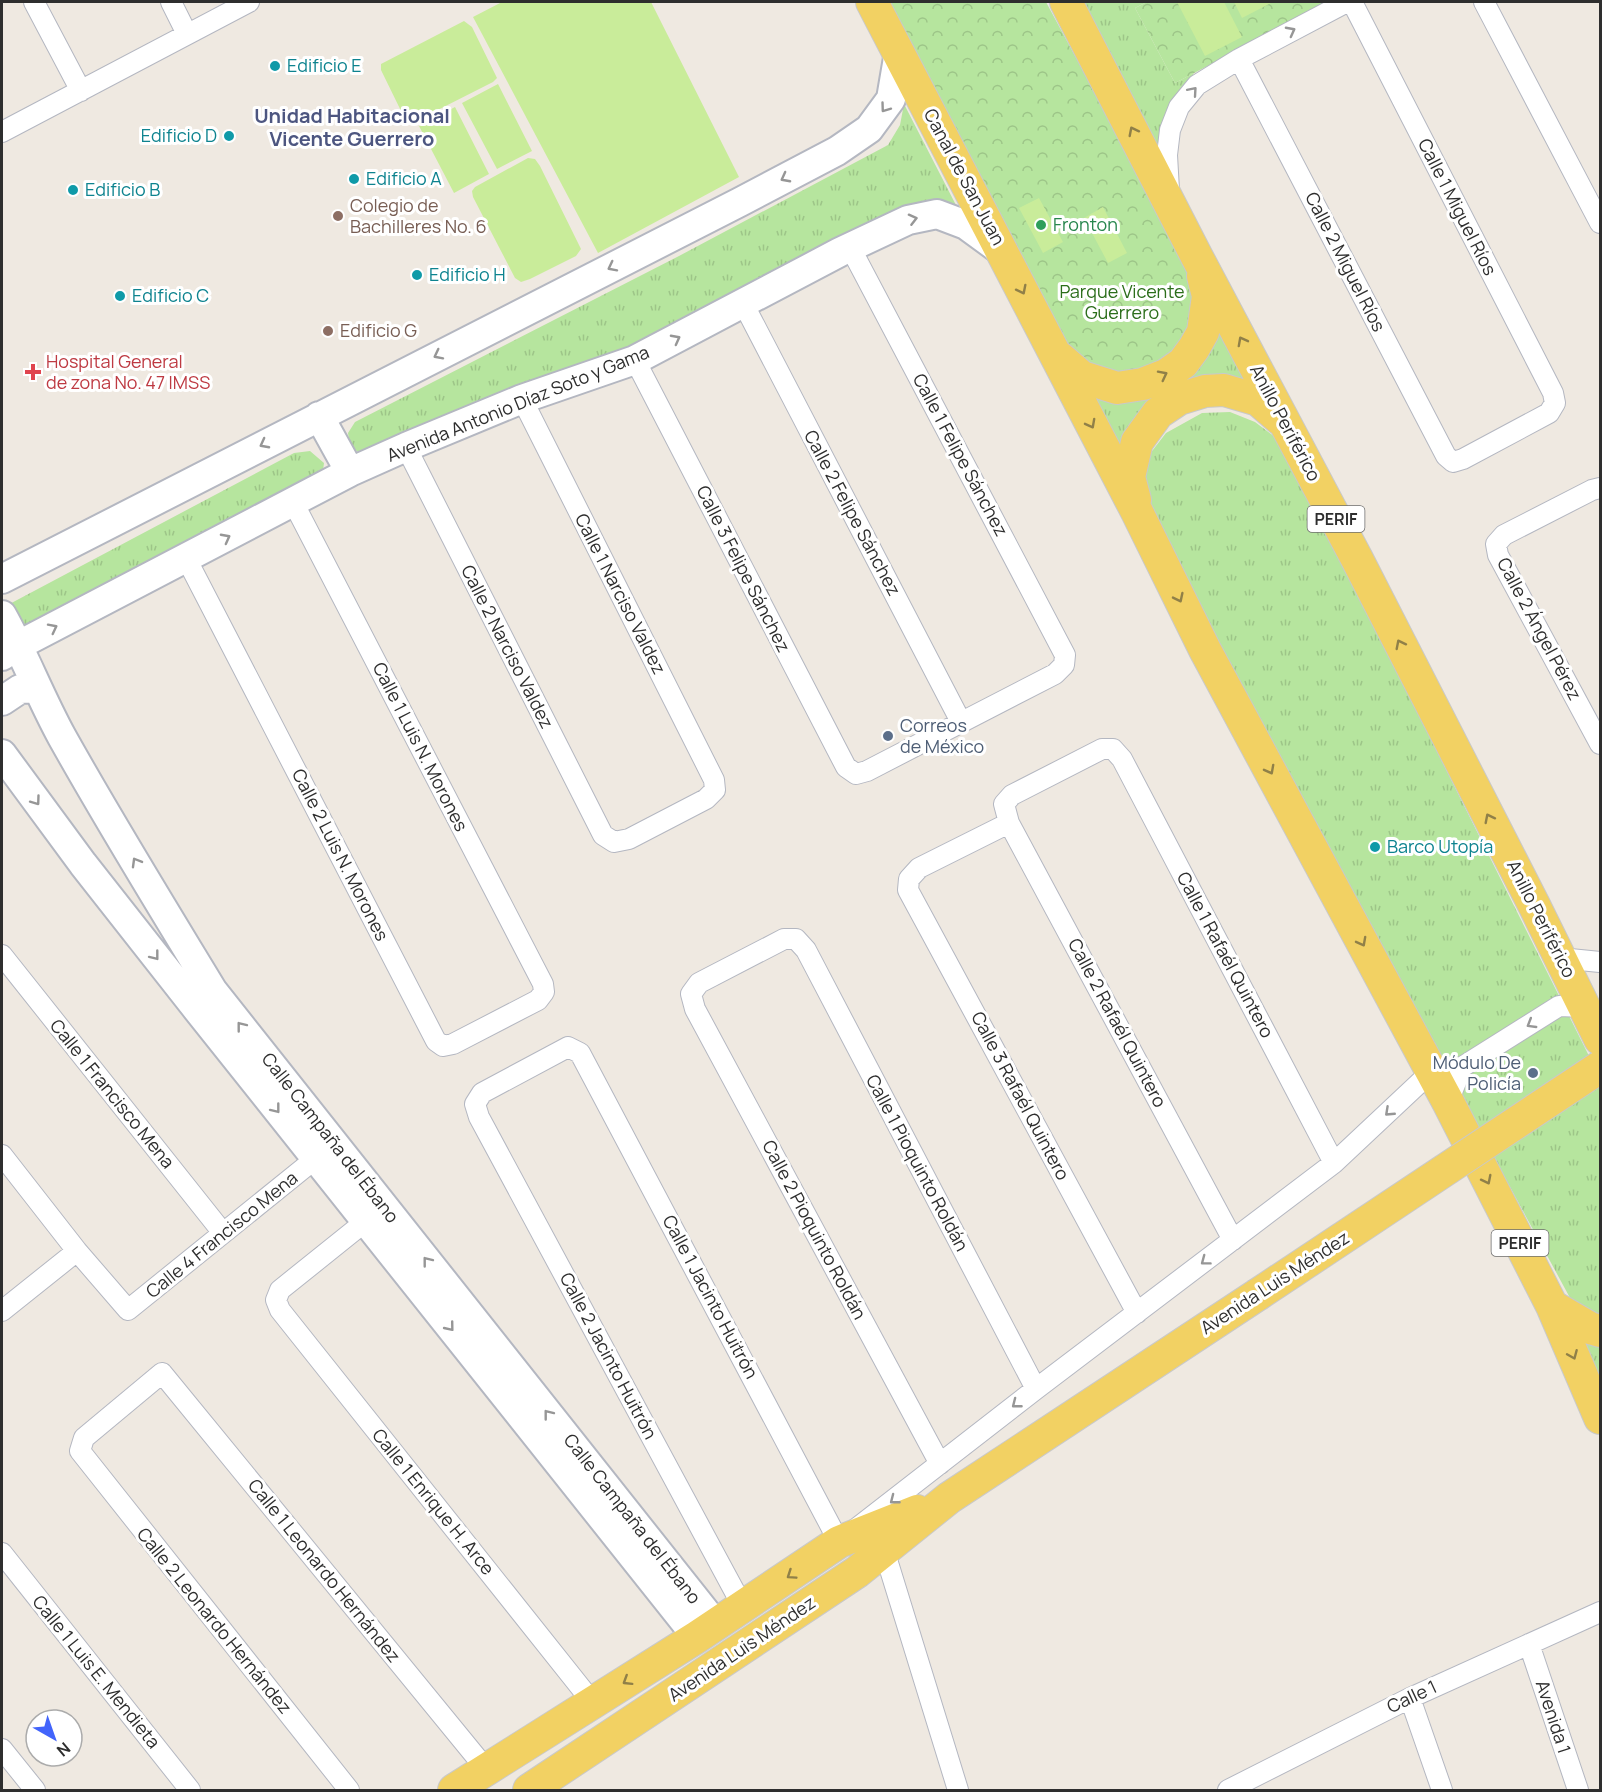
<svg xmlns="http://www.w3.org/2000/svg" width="1602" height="1792" font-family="Manrope,sans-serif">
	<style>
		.grass { fill: url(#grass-tufts) }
		.park { fill: url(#park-crowns) }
		.pitch { fill: #c9ec9a }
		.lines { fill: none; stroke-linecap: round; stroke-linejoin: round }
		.street-casing { stroke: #b4b7c1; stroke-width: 22 }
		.secondary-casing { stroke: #b4b7c1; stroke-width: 32 }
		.primary-casing { stroke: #c9c9c9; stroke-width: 34 }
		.street { stroke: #fff; stroke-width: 20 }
		.secondary { stroke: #fff; stroke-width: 28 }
		.primary { stroke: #f2d163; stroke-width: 32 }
		.primary-bridge-casing { stroke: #c9c9c9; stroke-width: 34; stroke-linecap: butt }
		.primary-bridge { stroke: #f2d163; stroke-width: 32 }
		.oneway { stroke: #969696 }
		.oneway2 { stroke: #908048 }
		.culture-dot { fill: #0f9aa8; stroke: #fff; stroke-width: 2 }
		.education-dot { fill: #8d6e63; stroke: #fff; stroke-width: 2 }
		.leisure-dot { fill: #2e9e5b; stroke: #fff; stroke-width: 2 }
		.health-dot { fill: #e0444e; stroke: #fff; stroke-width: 2 }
		.service-dot { fill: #5c6f8a; stroke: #fff; stroke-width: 2 }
		.labels { text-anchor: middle; stroke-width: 6; stroke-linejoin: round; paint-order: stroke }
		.shield { fill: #fff; stroke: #6d6d6d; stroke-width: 1.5 }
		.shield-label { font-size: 16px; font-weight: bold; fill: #2e2e2e }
		.culture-label { font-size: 18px; fill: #0d838f; stroke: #fff; text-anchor: start }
		.street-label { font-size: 18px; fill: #2e2e2e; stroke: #fff }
		.education-label { font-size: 18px; fill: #785e54; stroke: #fff; text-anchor: start }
		.leisure-label { font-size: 18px; fill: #27864d; stroke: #fff; text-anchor: start }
		.park-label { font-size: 18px; fill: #2c6e1b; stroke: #fff }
		.health-label { font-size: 18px; fill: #be3a42; stroke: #fff; text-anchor: start }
		.service-label { font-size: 18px; fill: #4e5e75; stroke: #fff; text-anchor: start }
		.neighbourhood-label { font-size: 20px; font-weight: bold; fill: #4d5680; stroke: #fff }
	</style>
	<defs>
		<pattern id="grass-tufts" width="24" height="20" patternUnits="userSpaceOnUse" patternTransform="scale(1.5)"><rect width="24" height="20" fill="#b6e59e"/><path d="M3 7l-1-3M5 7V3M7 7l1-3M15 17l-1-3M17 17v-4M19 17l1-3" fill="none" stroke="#9dc588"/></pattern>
		<pattern id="park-crowns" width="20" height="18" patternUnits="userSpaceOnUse" patternTransform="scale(1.5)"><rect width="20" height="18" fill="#b6e59e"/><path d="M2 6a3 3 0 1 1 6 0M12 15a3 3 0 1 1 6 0" fill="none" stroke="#9dc588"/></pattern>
	</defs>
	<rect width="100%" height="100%" fill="#efe9e1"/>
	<path class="grass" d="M 1079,2 L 1147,2 L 1135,8 L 1175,83 L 1194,73 L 1171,108 L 1157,151 Z
		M 904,104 L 958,209 L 741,302 L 361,454 L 350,446 L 348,433 L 355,422 L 679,256 L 888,145 L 900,125 Z
		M 1221,320 L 1249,383 L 1237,380 L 1121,454 L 1093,400 L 1114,400 Z
		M 1230,412 L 1255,422 L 1283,443 L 1600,1078 L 1600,1320 L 1576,1309 L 1149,520 L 1142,486 L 1149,455 L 1166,433 L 1202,413 Z
		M 310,451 L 324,463 L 322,478 L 2,652 L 2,608 L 294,453 Z
		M 1573,1326 L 1600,1339 L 1600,1394 Z"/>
	<path class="park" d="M 882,2 L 1046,2 L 1195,279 L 1201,321 L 1146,380 L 1074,366 Z
		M 1147,2 L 1330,2 L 1175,83 L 1135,8 Z"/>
	<path class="pitch" d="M 502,2 L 651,2 L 739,177 L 598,253 L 473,17 Z
		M 1177,2 L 1224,2 L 1242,37 L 1205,56 Z
		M 1234,2 L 1273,2 L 1242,18 Z
		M 464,21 L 472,27 L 497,78 L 493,82 L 414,122 L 408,121 L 403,115 L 381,70 L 381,64 Z
		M 498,84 L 532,151 L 497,169 L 462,103 Z
		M 455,107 L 489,174 L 454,193 L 419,126 Z
		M 528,158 L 535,159 L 540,166 L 581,249 L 576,256 L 530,279 L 521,282 L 515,278 L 473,197 L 472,191 L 475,187 Z
		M 1039,198 L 1063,242 L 1043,253 L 1019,208 Z
		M 1103,207 L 1127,253 L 1108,263 L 1084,218 Z"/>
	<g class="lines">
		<defs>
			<path id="street" d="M 34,2 L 81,91
				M 171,2 L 187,34
				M 1484,2 L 1600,223
				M 1239,59 L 1446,456 L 1453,462 L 1463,459 L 1549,413 L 1555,403 L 1553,393 L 1352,2
				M 2,132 L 249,2
				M 1169,190 L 1167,155 L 1170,130 L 1179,107 L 1197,85 L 1239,59 L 1347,2
				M 743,303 L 961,722
				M 635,360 L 846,767 L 856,774 L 867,771 L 1055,674 L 1064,665 L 1065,655 L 850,247
				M 406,447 L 603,835 L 614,842 L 629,839 L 706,799 L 715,790 L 714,780 L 522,399
				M 1600,488 L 1592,490 L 1504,535 L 1496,544 L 1498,555 L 1600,744
				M 186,558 L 436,1041 L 443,1046 L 453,1044 L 538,1000 L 544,992 L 543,984 L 293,502
				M 1009,823 L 919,868 L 909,879 L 908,890 L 1137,1313
				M 2,955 L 223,1233
				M 1560,958 L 1600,962
				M 1448,1102 L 1462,1067 L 1559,1006 L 1585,1007
				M 2,1155 L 77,1251 L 128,1310 L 315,1159
				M 366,1221 L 280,1290 L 276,1300 L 280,1310 L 593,1703
				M 1233,1240 L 1009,823 L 1004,804 L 1012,795 L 1102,749 L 1113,749 L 1122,759 L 1334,1163
				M 2,1311 L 77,1251
				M 940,1464 L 695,1009 L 691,994 L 699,983 L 784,939 L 796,939 L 806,950 L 1036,1389
				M 884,1550 L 958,1790
				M 2,1553 L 190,1790
				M 743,1607 L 479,1117 L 475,1104 L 482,1093 L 568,1047 L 580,1053 L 839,1542 L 1036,1389 L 1334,1163 L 1431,1072
				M 1529,1644 L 1578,1790
				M 1410,1698 L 1442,1790
				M 2,1749 L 35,1790
				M 349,1790 L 80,1451 L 84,1438 L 162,1373 L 486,1769
				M 1228,1790 L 1410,1698 L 1600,1612"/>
			<path id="secondary" d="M 319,416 L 350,472
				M 2,579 L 740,202 L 837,151 L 869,129 L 891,99 L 899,52
				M 2,615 C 24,654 40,697 62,737 C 110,823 162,907 213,991 L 715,1624
				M 2,656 L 19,645 L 350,472 L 406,447 L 522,399 L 635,360 L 840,252 L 908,220 L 937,214 L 966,225 L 1003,252
				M 2,701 L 20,689 L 37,688
				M 2,754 L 83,864 L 197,1009 L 697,1637"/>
			<path id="primary" d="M 872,2 L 1137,512 L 1205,650 L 1448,1102 L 1552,1306 L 1600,1418
				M 1066,2 L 1197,257 L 1357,559 L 1534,905 L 1600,1039
				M 1060,358 L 1082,377 L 1117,388 L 1143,384 L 1166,375 L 1183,363 L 1194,348 L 1203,332 L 1208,296 L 1203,276
				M 1135,500 L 1129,477 L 1137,442 L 1158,413 L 1179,399 L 1205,391 L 1224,390 L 1258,400 L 1280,419
				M 1552,1306 L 1590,1328 L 1600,1331
				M 454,1790 L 697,1637 L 839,1542 L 917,1511
				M 529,1790 L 857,1572 L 949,1498 L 1257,1295"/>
		</defs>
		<use href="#street" class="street-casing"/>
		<use href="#secondary" class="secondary-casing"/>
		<use href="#primary" class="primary-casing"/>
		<use href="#street" class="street"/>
		<use href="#secondary" class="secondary"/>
		<use href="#primary" class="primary"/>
		<defs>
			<path id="primary-bridge" d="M 1257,1295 L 1600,1067"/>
		</defs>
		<use href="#primary-bridge" class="primary-bridge-casing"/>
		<use href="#primary-bridge" class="primary-bridge"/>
	</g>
	<defs><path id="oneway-chevron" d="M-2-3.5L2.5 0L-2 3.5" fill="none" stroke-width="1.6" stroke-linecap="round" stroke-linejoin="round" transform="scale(1.5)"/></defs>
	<g class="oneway">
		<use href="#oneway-chevron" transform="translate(1291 31) rotate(-28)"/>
		<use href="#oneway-chevron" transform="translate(1193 91) rotate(-49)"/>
		<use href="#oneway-chevron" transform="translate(885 108) rotate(126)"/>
		<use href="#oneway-chevron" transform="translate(785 178) rotate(152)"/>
		<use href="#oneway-chevron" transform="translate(913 219) rotate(-14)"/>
		<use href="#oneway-chevron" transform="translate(612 267) rotate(153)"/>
		<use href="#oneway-chevron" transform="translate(676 339) rotate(-28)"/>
		<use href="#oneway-chevron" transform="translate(438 355) rotate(153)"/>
		<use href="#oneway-chevron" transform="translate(264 444) rotate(152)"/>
		<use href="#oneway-chevron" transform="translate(226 538) rotate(-28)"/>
		<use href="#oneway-chevron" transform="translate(53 628) rotate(-27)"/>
		<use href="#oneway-chevron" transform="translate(36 801) rotate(54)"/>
		<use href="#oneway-chevron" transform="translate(136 862) rotate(-120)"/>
		<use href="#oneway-chevron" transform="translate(155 956) rotate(52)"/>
		<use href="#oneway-chevron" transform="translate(1531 1024) rotate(149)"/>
		<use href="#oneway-chevron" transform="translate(241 1026) rotate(-128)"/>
		<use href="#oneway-chevron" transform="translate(276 1109) rotate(52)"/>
		<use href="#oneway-chevron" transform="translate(1389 1112) rotate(137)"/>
		<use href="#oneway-chevron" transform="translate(427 1261) rotate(-128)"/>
		<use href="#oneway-chevron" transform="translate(1205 1261) rotate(143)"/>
		<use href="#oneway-chevron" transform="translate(450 1327) rotate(51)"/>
		<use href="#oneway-chevron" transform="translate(1016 1404) rotate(142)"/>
		<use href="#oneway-chevron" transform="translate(548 1414) rotate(-128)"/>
		<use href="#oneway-chevron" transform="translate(894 1500) rotate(142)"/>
	</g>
	<g class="oneway2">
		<use href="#oneway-chevron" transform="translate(1133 131) rotate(-117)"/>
		<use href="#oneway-chevron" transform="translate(1022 290) rotate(63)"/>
		<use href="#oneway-chevron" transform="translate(1242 341) rotate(-118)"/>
		<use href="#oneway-chevron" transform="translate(1163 375) rotate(-27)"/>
		<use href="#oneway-chevron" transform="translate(1091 424) rotate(62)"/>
		<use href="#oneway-chevron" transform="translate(1179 598) rotate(64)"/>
		<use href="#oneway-chevron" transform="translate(1400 644) rotate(-117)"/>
		<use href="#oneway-chevron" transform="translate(1270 770) rotate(62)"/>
		<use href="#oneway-chevron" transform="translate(1489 818) rotate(-117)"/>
		<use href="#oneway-chevron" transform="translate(1362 942) rotate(62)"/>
		<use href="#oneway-chevron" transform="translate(1487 1180) rotate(63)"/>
		<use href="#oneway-chevron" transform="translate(1573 1355) rotate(67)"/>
		<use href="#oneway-chevron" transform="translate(791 1575) rotate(146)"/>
		<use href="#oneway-chevron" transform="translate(627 1681) rotate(148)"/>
	</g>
	<g class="culture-dot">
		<circle cx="275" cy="66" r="6"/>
		<circle cx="229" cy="136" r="6"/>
		<circle cx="354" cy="179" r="6"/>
		<circle cx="73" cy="190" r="6"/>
		<circle cx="417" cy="275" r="6"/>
		<circle cx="120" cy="296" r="6"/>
		<circle cx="1375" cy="847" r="6"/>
	</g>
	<g class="education-dot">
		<circle cx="338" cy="216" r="6"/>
		<circle cx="328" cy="331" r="6"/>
	</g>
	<circle class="leisure-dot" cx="1041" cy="225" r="6"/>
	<path class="health-dot" d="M30 363h6v6h6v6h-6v6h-6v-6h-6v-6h6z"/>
	<g class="service-dot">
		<circle cx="888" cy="736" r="6"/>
		<circle cx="1533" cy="1073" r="6"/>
	</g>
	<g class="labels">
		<g class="shield">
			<rect x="1307.5" y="506" width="57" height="26" rx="4.5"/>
			<rect x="1491.5" y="1230" width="57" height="26" rx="4.5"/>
		</g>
		<g class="shield-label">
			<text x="1336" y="525">PERIF</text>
			<text x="1520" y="1249">PERIF</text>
		</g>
		<g class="culture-label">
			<text x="287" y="72">Edificio E</text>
			<text x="217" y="142" text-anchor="end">Edificio D</text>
			<text x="366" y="185">Edificio A</text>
			<text x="85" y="196">Edificio B</text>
			<text x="429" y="281">Edificio H</text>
			<text x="132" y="302">Edificio C</text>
			<text x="1387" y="853">Barco Utopía</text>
		</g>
		<g class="street-label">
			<text transform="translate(964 177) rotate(62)" y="6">Canal de San Juan</text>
			<text transform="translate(1457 207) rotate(63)" y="6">Calle 1 Miguel Ríos</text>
			<text transform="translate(1345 262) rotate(63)" y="6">Calle 2 Miguel Ríos</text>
			<text transform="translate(518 404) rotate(-22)" y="6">Avenida Antonio Díaz Soto y Gama</text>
			<text transform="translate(1285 423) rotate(62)" y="6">Anillo Periférico</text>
			<text transform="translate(960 455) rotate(62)" y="6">Calle 1 Felipe Sánchez</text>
			<text transform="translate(852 513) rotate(62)" y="6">Calle 2 Felipe Sánchez</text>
			<text transform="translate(743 569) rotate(63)" y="6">Calle 3 Felipe Sánchez</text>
			<text transform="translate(620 594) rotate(63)" y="6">Calle 1 Narciso Valdez</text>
			<text transform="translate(1539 629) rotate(62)" y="6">Calle 2 Ángel Pérez</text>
			<text transform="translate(507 647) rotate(63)" y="6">Calle 2 Narciso Valdez</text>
			<text transform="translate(420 747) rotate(63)" y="6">Calle 1 Luis N. Morones</text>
			<text transform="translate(340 855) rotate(63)" y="6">Calle 2 Luis N. Morones</text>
			<text transform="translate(1541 919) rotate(63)" y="6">Anillo Periférico</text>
			<text transform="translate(1225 955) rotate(62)" y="6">Calle 1 Rafaél Quintero</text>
			<text transform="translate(1117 1023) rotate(62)" y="6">Calle 2 Rafaél Quintero</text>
			<text transform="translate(112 1094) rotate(51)" y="6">Calle 1 Francisco Mena</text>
			<text transform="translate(1020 1096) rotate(62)" y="6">Calle 3 Rafaél Quintero</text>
			<text transform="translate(330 1138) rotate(52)" y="6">Calle Campaña del Ébano</text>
			<text transform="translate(917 1163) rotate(62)" y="6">Calle 1 Pioquinto Roldán</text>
			<text transform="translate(814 1230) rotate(62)" y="6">Calle 2 Pioquinto Roldán</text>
			<text transform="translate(222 1235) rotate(-39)" y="6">Calle 4 Francisco Mena</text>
			<text transform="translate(1275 1283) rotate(-33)" y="6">Avenida Luis Méndez</text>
			<text transform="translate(710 1297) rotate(62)" y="6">Calle 1 Jacinto Huitrón</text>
			<text transform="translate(608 1356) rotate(62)" y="6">Calle 2 Jacinto Huitrón</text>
			<text transform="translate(433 1502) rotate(51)" y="6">Calle 1 Enrique H. Arce</text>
			<text transform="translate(632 1519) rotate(52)" y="6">Calle Campaña del Ébano</text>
			<text transform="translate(324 1571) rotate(51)" y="6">Calle 1 Leonardo Hernández</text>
			<text transform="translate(214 1621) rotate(51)" y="6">Calle 2 Leonardo Hernández</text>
			<text transform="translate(742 1649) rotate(-34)" y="6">Avenida Luis Méndez</text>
			<text transform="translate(96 1672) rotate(51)" y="6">Calle 1 Luis E. Mendieta</text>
			<text transform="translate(1412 1697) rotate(-25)" y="6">Calle 1</text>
			<text transform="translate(1553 1717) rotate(72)" y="6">Avenida 1</text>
		</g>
		<g class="education-label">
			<text x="350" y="212">Colegio de<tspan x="350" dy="21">Bachilleres No. 6</tspan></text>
			<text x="340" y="337">Edificio G</text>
		</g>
		<g class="leisure-label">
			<text x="1053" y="231">Fronton</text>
		</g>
		<g class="park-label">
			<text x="1122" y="298">Parque Vicente<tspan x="1122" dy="21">Guerrero</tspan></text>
		</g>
		<g class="health-label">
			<text x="46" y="368">Hospital General<tspan x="46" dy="21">de zona No. 47 IMSS</tspan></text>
		</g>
		<g class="service-label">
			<text x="900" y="732">Correos<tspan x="900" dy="21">de México</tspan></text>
			<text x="1521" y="1069" text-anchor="end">Módulo De<tspan x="1521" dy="21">Policía</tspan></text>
		</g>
		<g class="neighbourhood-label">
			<text x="352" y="123">Unidad Habitacional<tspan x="352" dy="23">Vicente Guerrero</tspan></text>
		</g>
	</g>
	<rect width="1602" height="1792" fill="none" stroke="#2e2e2e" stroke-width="6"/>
	<g transform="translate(54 1738) rotate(140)"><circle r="28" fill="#ffffff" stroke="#ababab" stroke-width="1.5"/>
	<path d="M0-4.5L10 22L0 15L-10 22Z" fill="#4264fb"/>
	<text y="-9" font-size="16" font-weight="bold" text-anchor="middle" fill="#2e2e2e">N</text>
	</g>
</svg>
